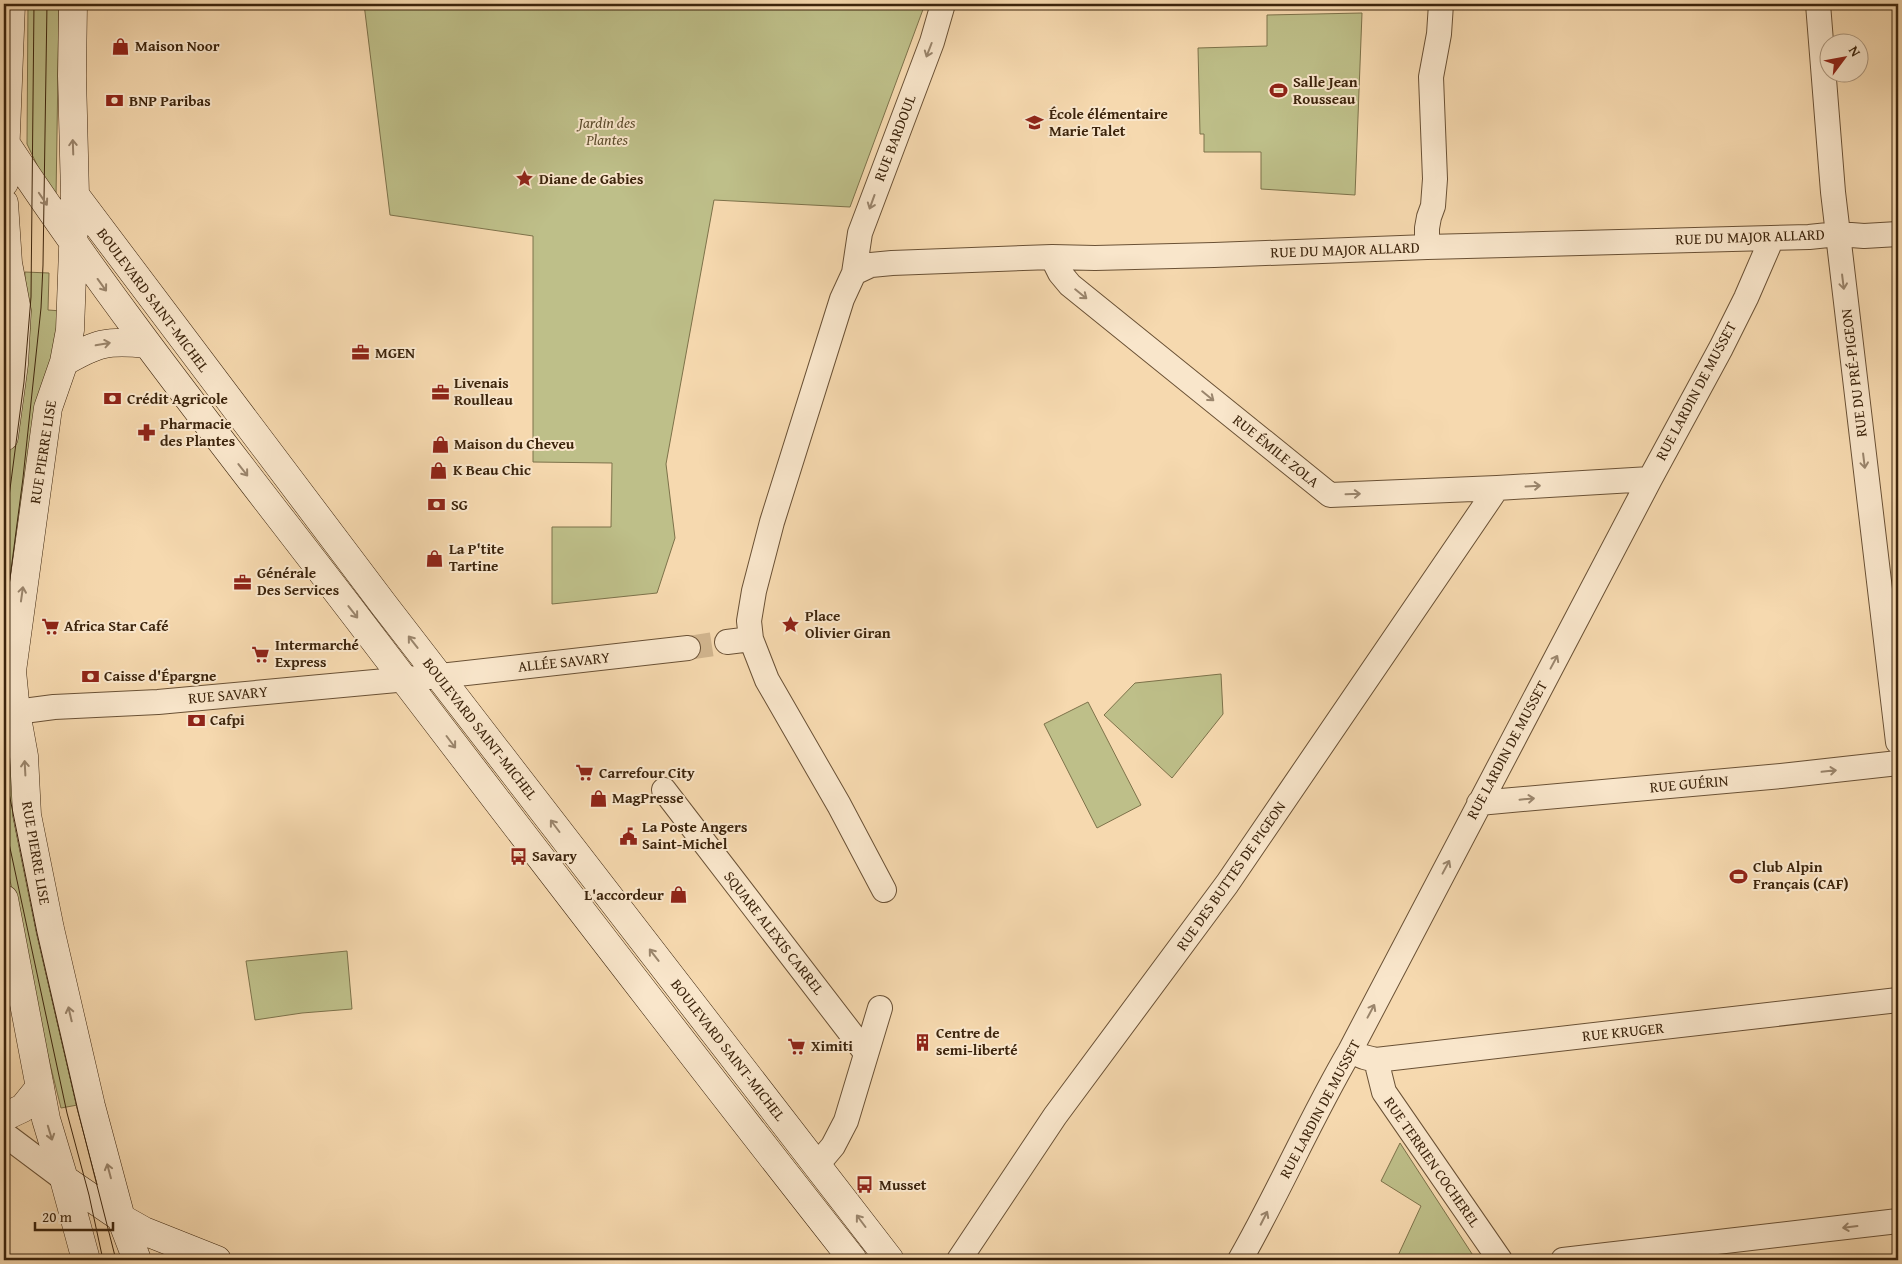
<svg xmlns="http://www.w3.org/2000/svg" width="1902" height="1264" font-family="'Gentium Book Plus',serif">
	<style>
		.green { fill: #bebf89; stroke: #7d724a }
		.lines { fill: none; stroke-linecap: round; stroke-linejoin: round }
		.street-tunnel { stroke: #d1b58e; stroke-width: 24; stroke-dasharray: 24 12; stroke-linecap: butt }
		.street-casing { stroke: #6a5135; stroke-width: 26 }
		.secondary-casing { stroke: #3c240c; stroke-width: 29 }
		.street { stroke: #f9e6cb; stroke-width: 24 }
		.secondary { stroke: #f9e6cb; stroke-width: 28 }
		.tram { stroke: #3c240c; stroke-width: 1 }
		.oneway { stroke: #9a856c }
		.labels { text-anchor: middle; stroke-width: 4; stroke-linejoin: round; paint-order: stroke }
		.poi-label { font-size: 15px; font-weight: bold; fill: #3c240c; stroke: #f9e6cb; text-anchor: start }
		.park-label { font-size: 15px; font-style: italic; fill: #5c4b2b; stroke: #f9e6cb }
		.street-label { font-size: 15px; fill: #3c240c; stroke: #f9e6cb }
	</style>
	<rect width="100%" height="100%" fill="#f6d9af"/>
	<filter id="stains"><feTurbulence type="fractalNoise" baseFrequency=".004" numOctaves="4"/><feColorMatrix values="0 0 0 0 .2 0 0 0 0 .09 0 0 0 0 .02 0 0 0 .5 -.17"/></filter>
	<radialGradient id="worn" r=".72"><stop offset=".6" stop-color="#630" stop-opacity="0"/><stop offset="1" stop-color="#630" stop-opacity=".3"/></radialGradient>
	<path class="green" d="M 28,4 L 59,4 L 56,197 L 50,192 L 27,144 Z
		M 364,4 L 925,4 L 850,207 L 714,200 L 666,464 L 675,538 L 657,593 L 552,604 L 552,527 L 611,527 L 612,463 L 533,462 L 533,236 L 390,215 Z
		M 1362,13 L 1355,195 L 1261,189 L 1261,152 L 1204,152 L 1204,134 L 1200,134 L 1198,48 L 1267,46 L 1267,15 Z
		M 25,272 L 49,273 L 48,310 L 62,311 L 5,724 L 8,753 L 4,754 L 4,498 L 23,343 Z
		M 1221,674 L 1223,714 L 1172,778 L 1104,715 L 1135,683 Z
		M 1088,702 L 1141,805 L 1097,828 L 1044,724 Z
		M 11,767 L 18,810 L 83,1104 L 61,1108 L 38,1016 L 4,851 L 4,768 Z
		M 347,951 L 352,1009 L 302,1013 L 255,1020 L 246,961 Z
		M 1400,1143 L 1476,1260 L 1396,1260 L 1421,1206 L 1381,1181 Z"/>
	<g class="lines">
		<path class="street-tunnel" d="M 688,648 L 727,642"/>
		<defs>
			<path id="street" d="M 1818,4 L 1833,192 L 1898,742
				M 1427,247 L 1427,228 L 1429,217 L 1433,206 L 1435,179 L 1431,77 L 1439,34 L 1441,4
				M 1052,257 L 1060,273 L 1070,285 L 1330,495 L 1497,488 L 1650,479
				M 854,273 L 871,265 L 892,263 L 1052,257 L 1095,258 L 1214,255 L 1427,247 L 1809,237 L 1838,234 L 1864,236 L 1898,234
				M 727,642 L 751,639
				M 16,712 L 54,707 L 158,702 L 440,676 L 688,648
				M 664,790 L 866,1053
				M 1479,803 L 1781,776 L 1898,763
				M 884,890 L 839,805 L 767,680 L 751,639 L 749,621 L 754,591 L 772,522 L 842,299 L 854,273 L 860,233 L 932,42 L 943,4
				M 1350,1051 L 1364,1057 L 1376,1060 L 1898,1000
				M 1376,1060 L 1384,1092 L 1500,1260
				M 4,1134 L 64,1179
				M 817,1165 L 833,1146 L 846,1121 L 880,1008
				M 959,1260 L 1055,1116 L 1227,884 L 1497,488
				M 1240,1260 C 1279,1192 1310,1119 1350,1051 L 1650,479 L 1721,348 L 1746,298 L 1772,238
				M 1563,1260 L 1898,1221"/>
			<path id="secondary" d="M 73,4 L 72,76 L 75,195 L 70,330 L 64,362 L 48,408 L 12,671 L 16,712 L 24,756 L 27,815 L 50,929 L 91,1106 L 121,1218 L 137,1260
				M 6,144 C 115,309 238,462 358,619 C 522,834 686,1048 853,1260
				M 4,183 L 11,4
				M 75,195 L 384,605 L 890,1260
				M 4,203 L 8,263 L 17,311 L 14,364 L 4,437
				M 64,362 C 97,343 107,340 146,344
				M 4,899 L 46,1119 L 64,1179 L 86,1260
				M 4,1117 L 23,1108 L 40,1087
				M 64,1179 L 121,1218 L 144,1231 L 217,1260"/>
		</defs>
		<use href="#street" class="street-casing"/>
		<use href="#secondary" class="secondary-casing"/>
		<use href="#street" class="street"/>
		<use href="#secondary" class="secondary"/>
		<path class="tram" d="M 4,535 L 24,382 L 31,297 L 34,4
			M 4,624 L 23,478 L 41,308 L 43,265 L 47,4
			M 4,768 L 37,933 L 78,1111 L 116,1260
			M 4,820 L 67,1113 L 89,1195 L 103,1260"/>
	</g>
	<defs><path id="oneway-shaft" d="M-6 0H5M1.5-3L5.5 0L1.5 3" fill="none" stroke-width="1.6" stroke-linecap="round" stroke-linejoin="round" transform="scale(1.25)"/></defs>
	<g class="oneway">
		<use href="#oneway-shaft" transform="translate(929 50) rotate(111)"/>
		<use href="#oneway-shaft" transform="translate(73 147) rotate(-92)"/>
		<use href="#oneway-shaft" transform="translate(43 199) rotate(56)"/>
		<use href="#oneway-shaft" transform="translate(872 202) rotate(110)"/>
		<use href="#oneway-shaft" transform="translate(1843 282) rotate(83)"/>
		<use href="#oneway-shaft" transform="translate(102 285) rotate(54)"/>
		<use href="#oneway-shaft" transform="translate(1081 294) rotate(39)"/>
		<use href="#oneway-shaft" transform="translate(103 344) rotate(-10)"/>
		<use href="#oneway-shaft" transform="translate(1208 396) rotate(39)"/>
		<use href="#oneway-shaft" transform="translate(1864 461) rotate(83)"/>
		<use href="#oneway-shaft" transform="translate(243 470) rotate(52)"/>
		<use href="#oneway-shaft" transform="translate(1533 486) rotate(-3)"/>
		<use href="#oneway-shaft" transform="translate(1353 494) rotate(-2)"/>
		<use href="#oneway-shaft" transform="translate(22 594) rotate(-82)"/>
		<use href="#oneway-shaft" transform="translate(353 612) rotate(52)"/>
		<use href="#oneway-shaft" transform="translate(413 642) rotate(-128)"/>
		<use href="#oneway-shaft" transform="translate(1554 662) rotate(-62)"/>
		<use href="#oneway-shaft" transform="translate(451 742) rotate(53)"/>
		<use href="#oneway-shaft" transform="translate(25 768) rotate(-93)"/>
		<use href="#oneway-shaft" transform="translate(1829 771) rotate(-6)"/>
		<use href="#oneway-shaft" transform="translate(1527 799) rotate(-5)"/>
		<use href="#oneway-shaft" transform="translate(555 826) rotate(-127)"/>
		<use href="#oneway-shaft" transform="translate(1446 867) rotate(-62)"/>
		<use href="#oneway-shaft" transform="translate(654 955) rotate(-128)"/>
		<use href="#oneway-shaft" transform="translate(1371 1011) rotate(-62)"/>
		<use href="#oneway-shaft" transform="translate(70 1014) rotate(-103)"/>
		<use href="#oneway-shaft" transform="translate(50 1133) rotate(73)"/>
		<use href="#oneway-shaft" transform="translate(109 1171) rotate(-105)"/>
		<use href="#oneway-shaft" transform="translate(1264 1218) rotate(-63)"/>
		<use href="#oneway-shaft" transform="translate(861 1221) rotate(-127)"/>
		<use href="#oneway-shaft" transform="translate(1850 1227) rotate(173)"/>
	</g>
	<defs>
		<symbol id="shop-bare" viewBox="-9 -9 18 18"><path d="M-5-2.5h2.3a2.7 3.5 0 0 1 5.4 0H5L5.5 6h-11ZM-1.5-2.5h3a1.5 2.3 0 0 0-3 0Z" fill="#8f2418" stroke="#f9e6cb" stroke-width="2.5" paint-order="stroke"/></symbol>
		<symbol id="stadium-bare" viewBox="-9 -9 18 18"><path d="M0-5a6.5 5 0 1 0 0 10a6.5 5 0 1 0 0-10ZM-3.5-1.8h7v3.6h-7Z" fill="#8f2418" stroke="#f9e6cb" stroke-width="2.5" paint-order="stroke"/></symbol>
		<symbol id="bank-bare" viewBox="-9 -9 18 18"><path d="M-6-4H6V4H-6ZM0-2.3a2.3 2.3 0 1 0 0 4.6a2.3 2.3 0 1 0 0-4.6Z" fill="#8f2418" stroke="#f9e6cb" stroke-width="2.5" paint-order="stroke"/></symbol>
		<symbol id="school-bare" viewBox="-9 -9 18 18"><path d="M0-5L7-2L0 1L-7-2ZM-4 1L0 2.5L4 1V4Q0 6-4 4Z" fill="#8f2418" stroke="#f9e6cb" stroke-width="2.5" paint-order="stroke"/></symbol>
		<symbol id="sight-bare" viewBox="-9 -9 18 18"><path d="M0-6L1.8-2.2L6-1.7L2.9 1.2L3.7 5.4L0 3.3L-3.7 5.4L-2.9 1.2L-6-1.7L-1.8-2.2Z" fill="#8f2418" stroke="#f9e6cb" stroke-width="2.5" paint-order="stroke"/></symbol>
		<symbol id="office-bare" viewBox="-9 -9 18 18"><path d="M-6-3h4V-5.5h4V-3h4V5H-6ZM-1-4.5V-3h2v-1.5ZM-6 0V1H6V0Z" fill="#8f2418" stroke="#f9e6cb" stroke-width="2.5" paint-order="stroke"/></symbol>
		<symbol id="pharmacy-bare" viewBox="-9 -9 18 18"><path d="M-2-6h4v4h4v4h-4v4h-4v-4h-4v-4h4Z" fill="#8f2418" stroke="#f9e6cb" stroke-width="2.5" paint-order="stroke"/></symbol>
		<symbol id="supermarket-bare" viewBox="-9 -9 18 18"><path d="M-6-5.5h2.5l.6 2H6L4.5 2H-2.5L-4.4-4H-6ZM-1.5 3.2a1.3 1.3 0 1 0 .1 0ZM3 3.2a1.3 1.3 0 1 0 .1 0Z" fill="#8f2418" stroke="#f9e6cb" stroke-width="2.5" paint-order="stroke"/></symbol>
		<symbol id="civic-bare" viewBox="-9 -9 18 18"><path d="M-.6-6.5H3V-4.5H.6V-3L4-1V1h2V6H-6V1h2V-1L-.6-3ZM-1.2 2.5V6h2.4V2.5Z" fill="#8f2418" stroke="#f9e6cb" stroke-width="2.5" paint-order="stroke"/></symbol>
		<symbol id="bus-bare" viewBox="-9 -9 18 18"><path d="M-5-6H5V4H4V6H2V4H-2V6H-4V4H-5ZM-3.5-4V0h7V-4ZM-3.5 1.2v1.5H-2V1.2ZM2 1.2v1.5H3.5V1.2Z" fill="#8f2418" stroke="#f9e6cb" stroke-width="2.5" paint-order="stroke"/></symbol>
		<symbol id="building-bare" viewBox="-9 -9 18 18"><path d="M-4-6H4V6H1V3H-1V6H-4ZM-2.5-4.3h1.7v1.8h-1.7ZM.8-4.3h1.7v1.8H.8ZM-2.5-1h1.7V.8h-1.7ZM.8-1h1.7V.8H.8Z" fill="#8f2418" stroke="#f9e6cb" stroke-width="2.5" paint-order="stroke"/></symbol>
	</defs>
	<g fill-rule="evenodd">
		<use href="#shop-bare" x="108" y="34" width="25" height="25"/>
		<use href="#stadium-bare" x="1266" y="78" width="25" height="25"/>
		<use href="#bank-bare" x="102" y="88" width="25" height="25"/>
		<use href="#school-bare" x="1022" y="110" width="25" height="25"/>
		<use href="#sight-bare" x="512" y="166" width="25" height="25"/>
		<use href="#office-bare" x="348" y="340" width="25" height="25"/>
		<use href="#office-bare" x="428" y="380" width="25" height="25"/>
		<use href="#bank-bare" x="100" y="386" width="25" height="25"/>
		<use href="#pharmacy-bare" x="134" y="420" width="25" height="25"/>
		<use href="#shop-bare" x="428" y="432" width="25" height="25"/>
		<use href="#shop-bare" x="426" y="458" width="25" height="25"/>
		<use href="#bank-bare" x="424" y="492" width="25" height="25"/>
		<use href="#shop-bare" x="422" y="546" width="25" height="25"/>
		<use href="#office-bare" x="230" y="570" width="25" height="25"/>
		<use href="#sight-bare" x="778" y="612" width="25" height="25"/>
		<use href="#supermarket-bare" x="38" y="614" width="25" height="25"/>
		<use href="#supermarket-bare" x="248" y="642" width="25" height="25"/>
		<use href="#bank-bare" x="78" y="664" width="25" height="25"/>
		<use href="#bank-bare" x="184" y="708" width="25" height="25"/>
		<use href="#supermarket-bare" x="572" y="760" width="25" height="25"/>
		<use href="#shop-bare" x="586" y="786" width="25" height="25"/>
		<use href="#civic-bare" x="616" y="824" width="25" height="25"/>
		<use href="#bus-bare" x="506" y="844" width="25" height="25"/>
		<use href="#stadium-bare" x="1726" y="864" width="25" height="25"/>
		<use href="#shop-bare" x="666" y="882" width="25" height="25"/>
		<use href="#building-bare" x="910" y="1030" width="25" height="25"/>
		<use href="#supermarket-bare" x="784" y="1034" width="25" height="25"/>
		<use href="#bus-bare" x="852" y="1172" width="25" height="25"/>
	</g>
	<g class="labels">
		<g class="poi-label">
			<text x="135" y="51">Maison Noor</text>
			<text x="1293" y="87">Salle Jean<tspan x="1293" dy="17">Rousseau</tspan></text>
			<text x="129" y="106">BNP Paribas</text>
			<text x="1049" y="119">École élémentaire<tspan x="1049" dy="17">Marie Talet</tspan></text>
			<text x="539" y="184">Diane de Gabies</text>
			<text x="375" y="358">MGEN</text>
			<text x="454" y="388">Livenais<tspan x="454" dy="17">Roulleau</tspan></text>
			<text x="127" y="404">Crédit Agricole</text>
			<text x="160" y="429">Pharmacie<tspan x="160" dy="17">des Plantes</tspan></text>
			<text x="454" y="449">Maison du Cheveu</text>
			<text x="453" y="475">K Beau Chic</text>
			<text x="451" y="510">SG</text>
			<text x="449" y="554">La P'tite<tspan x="449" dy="17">Tartine</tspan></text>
			<text x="257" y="578">Générale<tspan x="257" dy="17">Des Services</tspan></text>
			<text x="805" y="621">Place<tspan x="805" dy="17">Olivier Giran</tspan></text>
			<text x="64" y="631">Africa Star Café</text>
			<text x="275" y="650">Intermarché<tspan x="275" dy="17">Express</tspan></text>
			<text x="104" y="681">Caisse d'Épargne</text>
			<text x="210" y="725">Cafpi</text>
			<text x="599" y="778">Carrefour City</text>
			<text x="612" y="803">MagPresse</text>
			<text x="642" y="832">La Poste Angers<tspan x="642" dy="17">Saint-Michel</tspan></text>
			<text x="532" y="861">Savary</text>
			<text x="1753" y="872">Club Alpin<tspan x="1753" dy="17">Français (CAF)</tspan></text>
			<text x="664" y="900" text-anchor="end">L'accordeur</text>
			<text x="936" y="1038">Centre de<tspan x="936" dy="17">semi-liberté</tspan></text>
			<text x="811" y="1051">Ximiti</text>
			<text x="879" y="1190">Musset</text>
		</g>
		<g class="park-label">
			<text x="607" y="128">Jardin des<tspan x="607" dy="17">Plantes</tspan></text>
		</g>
		<g class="street-label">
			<text transform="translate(895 138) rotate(-69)" y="5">RUE BARDOUL</text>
			<text transform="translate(1750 237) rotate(-2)" y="5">RUE DU MAJOR ALLARD</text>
			<text transform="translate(1345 250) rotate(-2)" y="5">RUE DU MAJOR ALLARD</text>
			<text transform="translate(153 300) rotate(53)" y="5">BOULEVARD SAINT-MICHEL</text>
			<text transform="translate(1854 373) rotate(-97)" y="5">RUE DU PRÉ-PIGEON</text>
			<text transform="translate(1696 391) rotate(-62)" y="5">RUE LARDIN DE MUSSET</text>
			<text transform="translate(1276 451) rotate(39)" y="5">RUE ÉMILE ZOLA</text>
			<text transform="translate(43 452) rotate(-81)" y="5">RUE PIERRE LISE</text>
			<text transform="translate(564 662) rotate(-6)" y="5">ALLÉE SAVARY</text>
			<text transform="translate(228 695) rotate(-5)" y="5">RUE SAVARY</text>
			<text transform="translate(480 729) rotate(52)" y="5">BOULEVARD SAINT-MICHEL</text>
			<text transform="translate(1507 750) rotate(-62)" y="5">RUE LARDIN DE MUSSET</text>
			<text transform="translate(1689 784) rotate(-5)" y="5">RUE GUÉRIN</text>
			<text transform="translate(36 853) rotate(80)" y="5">RUE PIERRE LISE</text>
			<text transform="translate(1231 876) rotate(-55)" y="5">RUE DES BUTTES DE PIGEON</text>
			<text transform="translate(774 933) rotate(52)" y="5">SQUARE ALEXIS CARREL</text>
			<text transform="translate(1623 1032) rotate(-6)" y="5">RUE KRUGER</text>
			<text transform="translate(728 1050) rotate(52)" y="5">BOULEVARD SAINT-MICHEL</text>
			<text transform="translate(1320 1109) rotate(-62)" y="5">RUE LARDIN DE MUSSET</text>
			<text transform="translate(1432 1162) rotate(55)" y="5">RUE TERRIEN COCHEREL</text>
		</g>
	</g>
	<rect width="1902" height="1264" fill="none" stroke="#f6d9af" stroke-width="20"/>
	<rect x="5" y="5" width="1892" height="1254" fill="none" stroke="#3c240c" stroke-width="2.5"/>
	<rect x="10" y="10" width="1882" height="1244" fill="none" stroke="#3c240c"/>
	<g transform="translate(1844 58) rotate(58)"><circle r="24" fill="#f9e6cb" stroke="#ad987f"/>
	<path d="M0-4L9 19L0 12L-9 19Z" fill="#8f2418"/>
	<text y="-8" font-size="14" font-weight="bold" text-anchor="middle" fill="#3c240c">N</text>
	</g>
	<path d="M35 1222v8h78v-8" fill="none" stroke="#3c240c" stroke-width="2.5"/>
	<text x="42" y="1222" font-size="15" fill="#3c240c" stroke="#f9e6cb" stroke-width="4" paint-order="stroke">20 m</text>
	<rect width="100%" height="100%" filter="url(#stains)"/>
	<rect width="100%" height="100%" fill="url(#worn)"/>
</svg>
